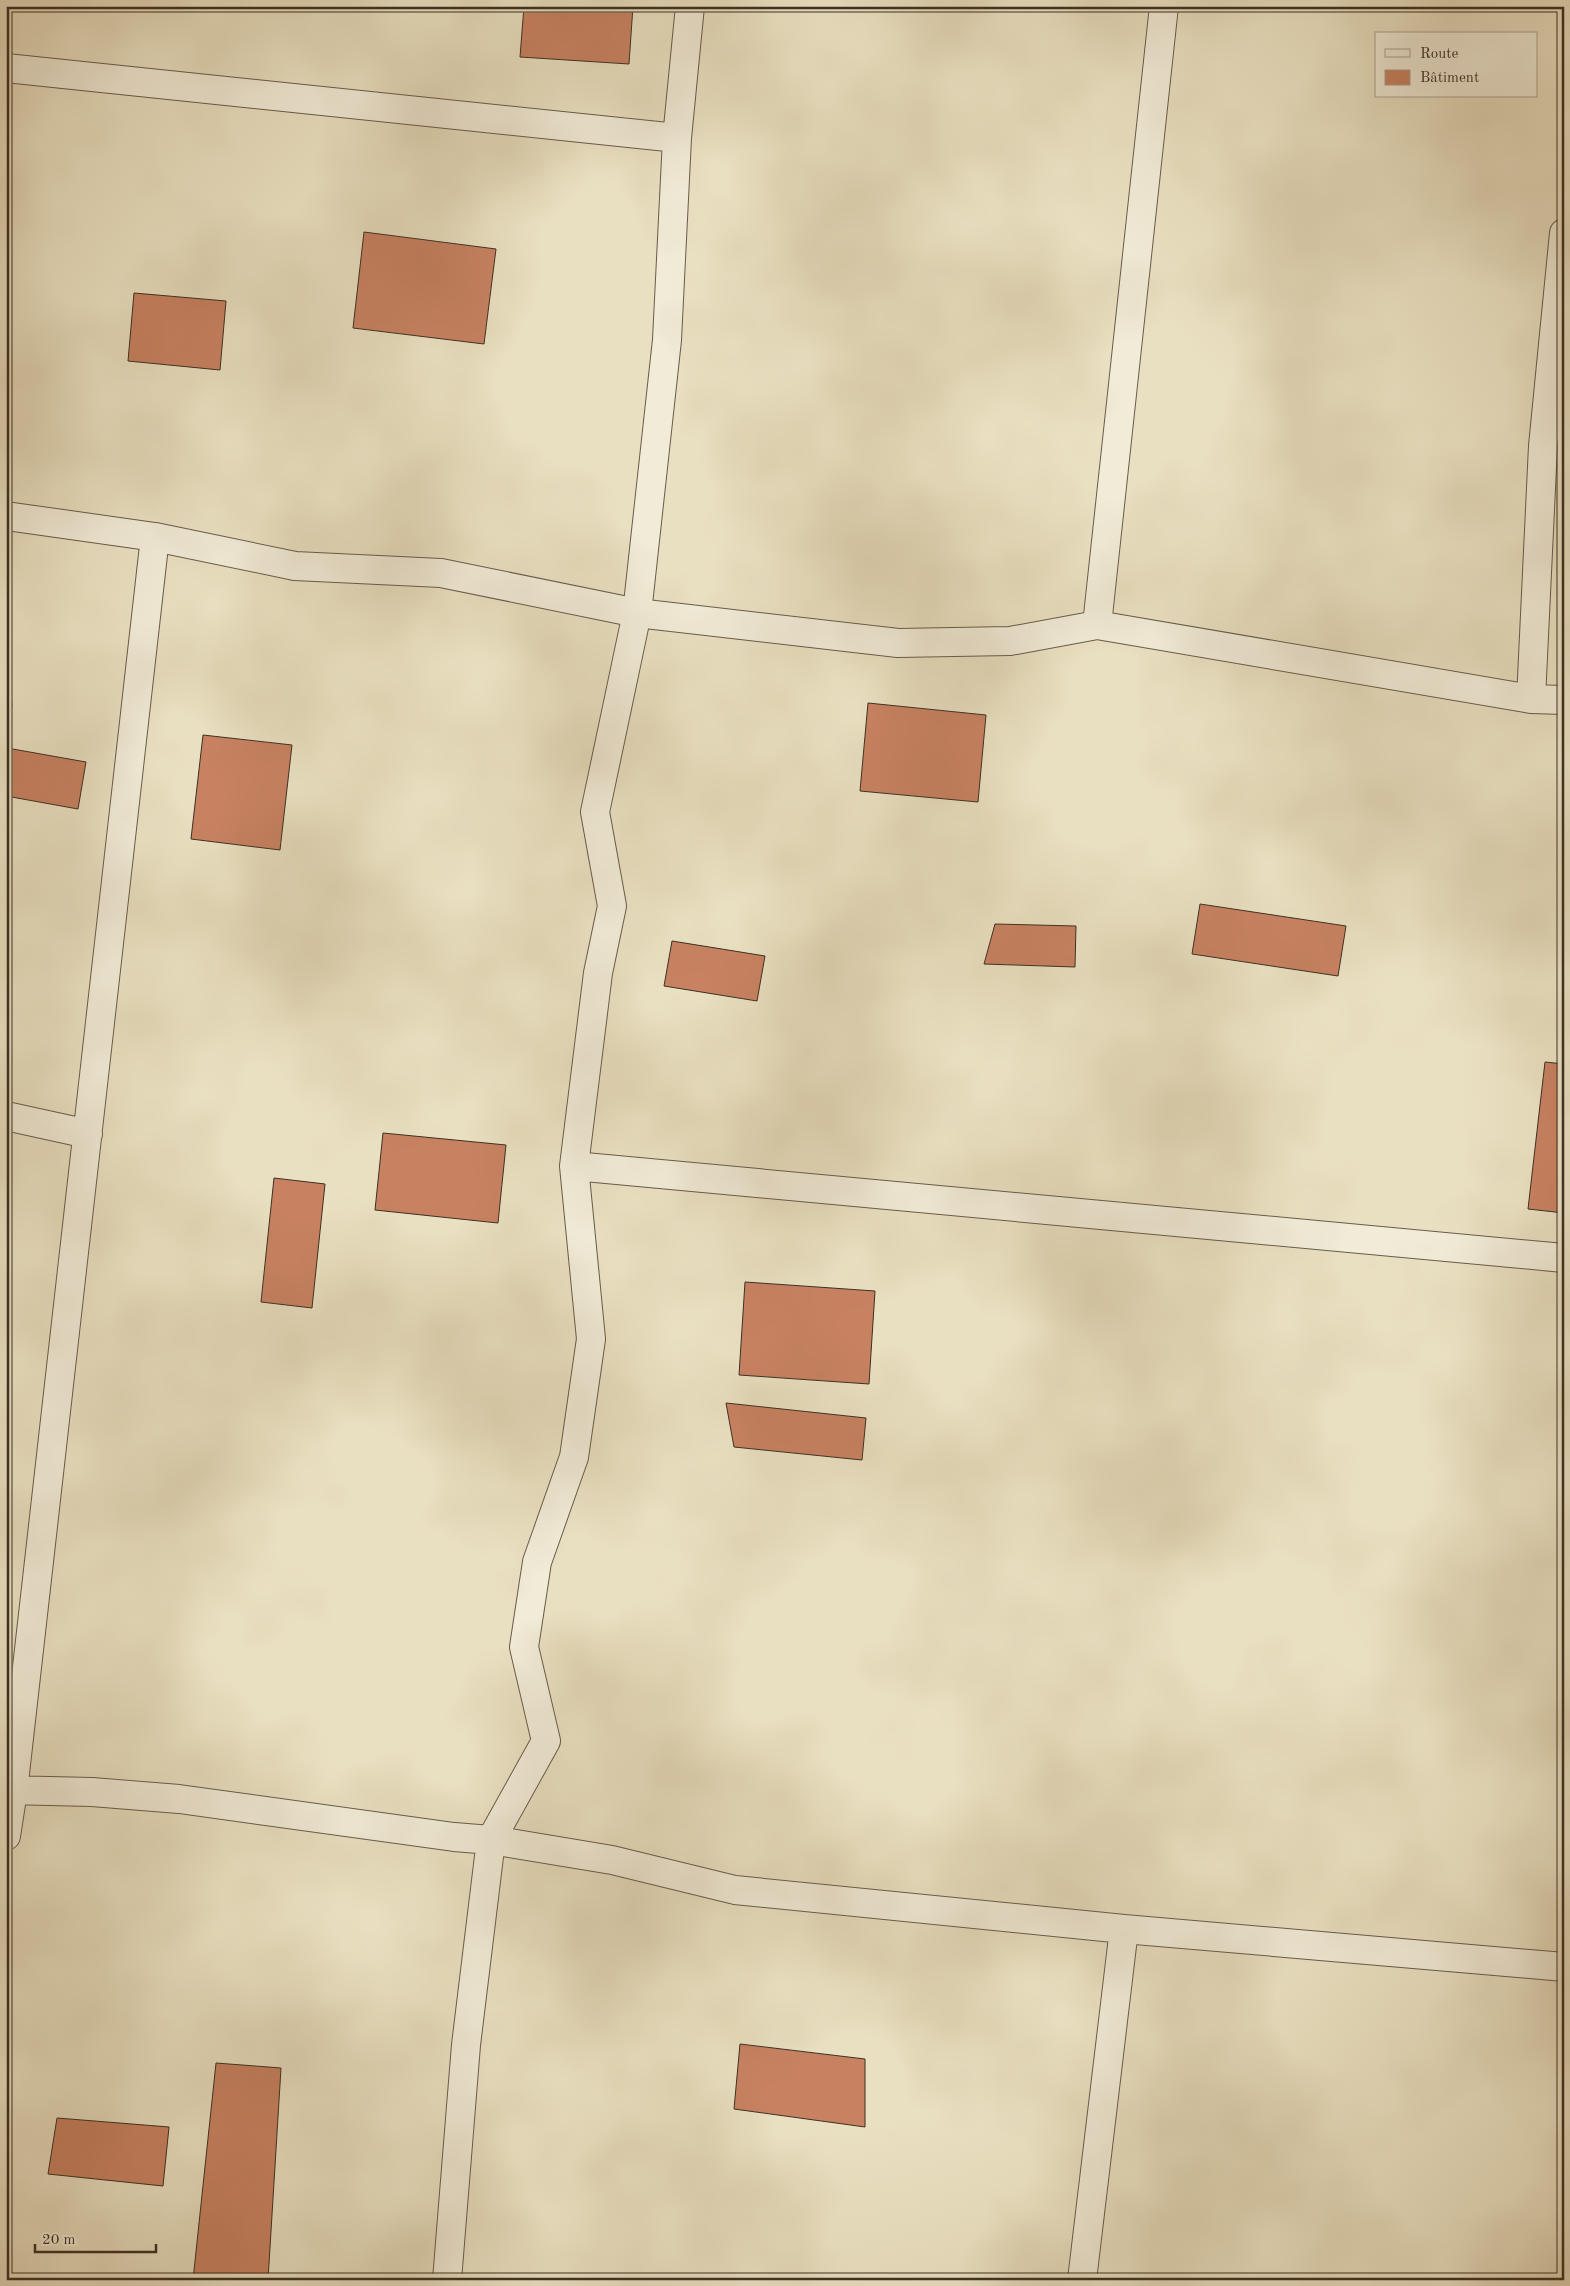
<svg xmlns="http://www.w3.org/2000/svg" width="1570" height="2286" font-family="'Old Standard TT',serif">
	<style>
		.building { fill: #c88262; stroke: #3c3025 }
		.lines { fill: none; stroke-linecap: round; stroke-linejoin: round }
		.minor-casing { stroke: #675c4c; stroke-width: 30 }
		.minor { stroke: #f1ebd7; stroke-width: 28 }
	</style>
	<rect width="100%" height="100%" fill="#e9e0c1"/>
	<filter id="stains"><feTurbulence type="fractalNoise" baseFrequency=".004" numOctaves="4"/><feColorMatrix values="0 0 0 0 .2 0 0 0 0 .09 0 0 0 0 .02 0 0 0 .5 -.17"/></filter>
	<radialGradient id="worn" r=".72"><stop offset=".6" stop-color="#630" stop-opacity="0"/><stop offset="1" stop-color="#630" stop-opacity=".3"/></radialGradient>
	<path class="building" d="M 524,6 L 633,6 L 629,64 L 520,57 Z
		M 364,232 L 496,249 L 484,344 L 353,328 Z
		M 134,293 L 226,301 L 220,370 L 128,361 Z
		M 6,700 L 12,703 L 10,729 L 6,729 Z
		M 868,703 L 986,715 L 978,802 L 860,791 Z
		M 203,735 L 292,745 L 280,850 L 191,839 Z
		M 7,748 L 86,762 L 78,809 L 6,796 Z
		M 1200,904 L 1346,926 L 1338,976 L 1192,954 Z
		M 995,924 L 1076,926 L 1075,967 L 984,964 Z
		M 672,941 L 765,956 L 757,1001 L 664,986 Z
		M 1545,1062 L 1564,1064 L 1564,1213 L 1528,1209 Z
		M 383,1133 L 506,1145 L 498,1223 L 375,1210 Z
		M 274,1178 L 325,1184 L 312,1308 L 261,1302 Z
		M 745,1282 L 875,1291 L 869,1384 L 739,1375 Z
		M 726,1403 L 866,1418 L 862,1460 L 734,1447 Z
		M 740,2044 L 865,2059 L 865,2127 L 734,2109 Z
		M 216,2063 L 281,2068 L 268,2280 L 193,2280 Z
		M 57,2118 L 169,2127 L 163,2186 L 48,2174 Z"/>
	<g class="lines">
		<defs>
			<path id="minor" d="M 6,68 L 677,138
				M 6,516 L 155,537 L 295,566 L 441,573 L 637,613 L 898,643 L 1010,641 L 1097,625 L 1531,699 L 1564,700
				M 1097,625 L 1164,6
				M 1531,699 L 1543,446 L 1564,233
				M 6,1116 L 88,1134
				M 574,1166 L 1564,1258
				M 6,1790 L 92,1792 L 179,1799 L 454,1837 L 491,1840 L 612,1860 L 735,1890 L 1124,1929 L 1564,1967
				M 6,1836 L 13,1791 L 155,537
				M 447,2280 L 466,2045 L 491,1840 L 546,1741 L 524,1647 L 537,1562 L 574,1457 L 591,1339 L 574,1166 L 598,973 L 612,906 L 595,812 L 637,613 L 667,340 L 677,138 L 690,6
				M 1082,2280 L 1124,1929"/>
		</defs>
		<use href="#minor" class="minor-casing"/>
		<use href="#minor" class="minor"/>
	</g>
	<rect width="1570" height="2286" fill="none" stroke="#e9e0c1" stroke-width="25"/>
	<rect x="8" y="8" width="1555" height="2271" fill="none" stroke="#3c3025" stroke-width="2.5"/>
	<rect x="12" y="12" width="1545" height="2261" fill="none" stroke="#3c3025"/>
	<rect x="1375" y="32" width="162" height="65" fill="#f1ebd7" stroke="#a9a090"/>
	<rect x="1385" y="49" width="25" height="8" fill="#f1ebd7" stroke="#a9a090"/>
	<text x="1420" y="58" font-size="15" fill="#3c3025">Route</text>
	<rect x="1385" y="70" width="25" height="15" fill="#c88262" stroke="#a9a090"/>
	<text x="1420" y="82" font-size="15" fill="#3c3025">Bâtiment</text>
	<path d="M35 2244v8h121v-8" fill="none" stroke="#3c3025" stroke-width="2.5"/>
	<text x="42" y="2244" font-size="15" fill="#3c3025" stroke="#f1ebd7" stroke-width="4" paint-order="stroke">20 m</text>
	<rect width="100%" height="100%" filter="url(#stains)"/>
	<rect width="100%" height="100%" fill="url(#worn)"/>
</svg>
